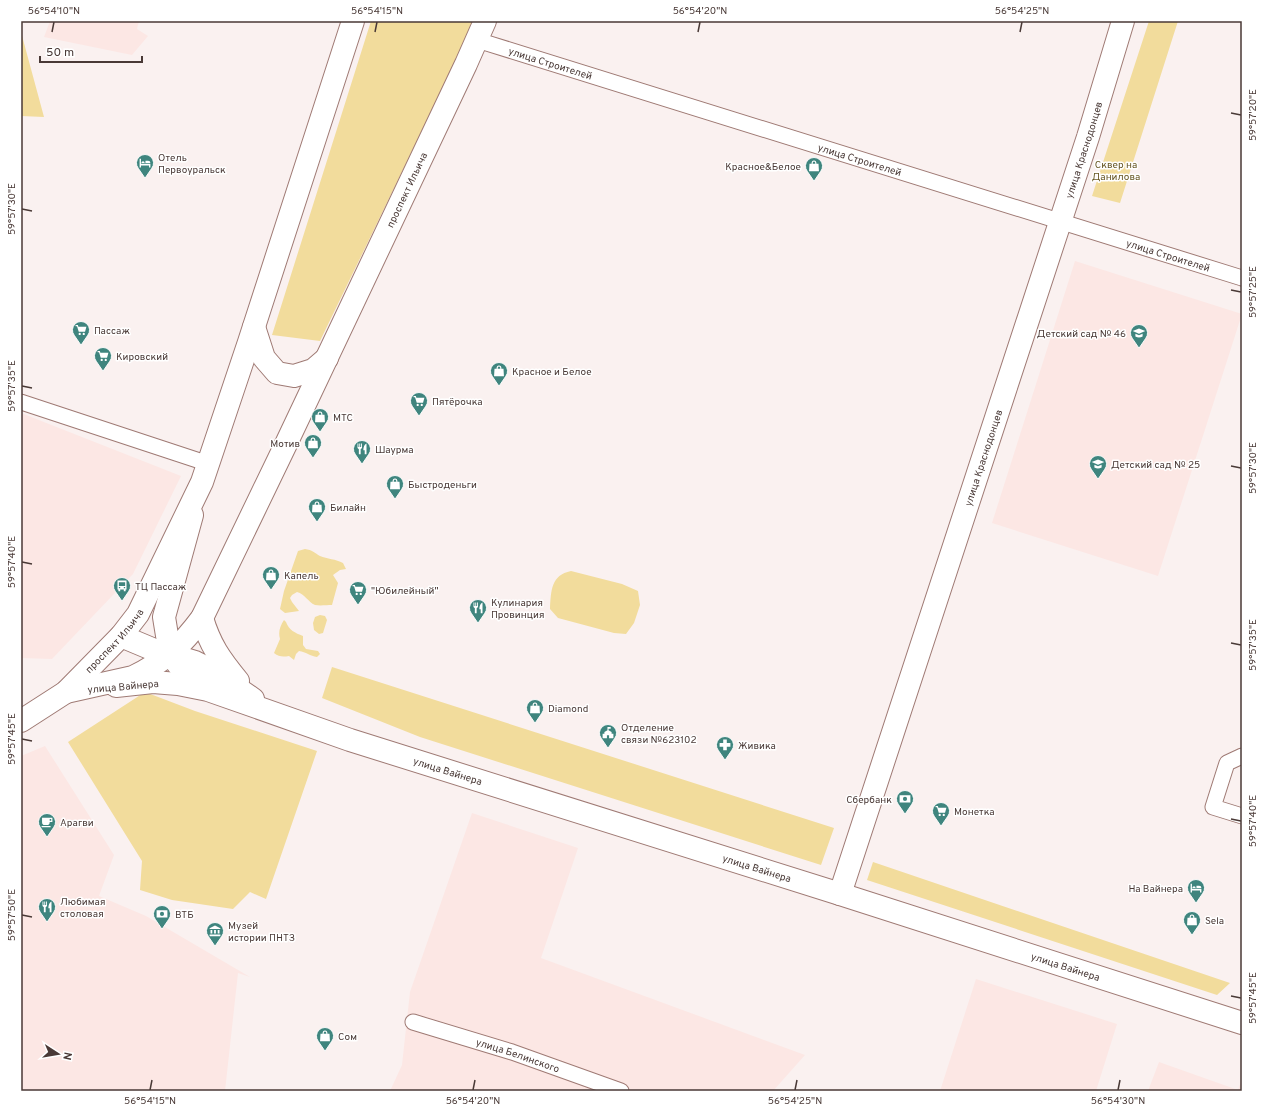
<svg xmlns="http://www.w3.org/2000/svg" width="1263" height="1112" font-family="Overpass,sans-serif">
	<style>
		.built { fill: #fce7e4 }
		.green { fill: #f2dc9c }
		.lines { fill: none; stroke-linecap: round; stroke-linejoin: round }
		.street-casing { stroke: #9f7a74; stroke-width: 17 }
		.secondary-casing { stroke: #9f7a74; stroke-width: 24 }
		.primary-casing { stroke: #9f7a74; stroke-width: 24 }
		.street { stroke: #fff; stroke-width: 15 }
		.secondary { stroke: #fff; stroke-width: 22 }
		.primary { stroke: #fff; stroke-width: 22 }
		.ticks { fill: none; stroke: #493936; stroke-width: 1.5 }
		.labels { text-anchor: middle; stroke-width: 3; stroke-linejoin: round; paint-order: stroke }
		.street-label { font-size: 10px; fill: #493936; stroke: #fff }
		.poi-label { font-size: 10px; fill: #493936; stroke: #fff; text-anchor: start }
		.park-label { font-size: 10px; fill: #665622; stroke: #fff }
		.neatline { fill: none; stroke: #493936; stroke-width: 1.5 }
		.ticks-label { font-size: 10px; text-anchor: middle; fill: #493936 }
	</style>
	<rect width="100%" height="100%" fill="#faf1f0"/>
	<path class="built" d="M 50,21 L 139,21 L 137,29 L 148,36 L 132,55 L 44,37 Z
		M 1075,261 L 1242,314 L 1158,576 L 992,523 Z
		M 21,413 L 181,476 L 133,574 L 52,659 L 21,658 Z
		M 45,746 L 114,855 L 99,896 L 146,916 L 250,977 L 238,973 L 225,1091 L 21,1091 L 21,756 Z
		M 472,813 L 578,848 L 541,958 L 805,1055 L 773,1091 L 390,1091 L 402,1065 L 410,992 Z
		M 976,979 L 1117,1024 L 1096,1091 L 940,1091 Z
		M 1159,1062 L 1238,1090 L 1242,1079 L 1242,1091 L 1148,1091 Z"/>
	<path class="green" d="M 371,21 L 475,21 L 320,341 L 272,335 Z
		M 1149,21 L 1178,21 L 1120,203 L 1092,196 Z
		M 21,32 L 44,117 L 21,116 Z
		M 305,549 C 312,550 315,553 320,556 C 327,559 336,559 343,563 L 346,569 L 340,570 L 333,575 L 338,583 L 332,605 C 327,605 320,606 315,605 C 308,602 305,594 297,592 L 292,595 L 290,598 L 292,602 L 299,611 L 285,613 L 280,609 L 284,591 L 298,551 Z
		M 571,571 L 622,584 L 638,591 L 640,605 L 634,623 L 626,634 L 614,633 L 558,618 L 550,609 C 551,591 551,575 571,571 Z
		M 320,615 L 325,616 L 327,620 L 323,633 L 319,634 L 314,630 L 313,623 L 315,617 Z
		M 284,620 L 286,622 C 289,630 295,633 303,636 L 303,645 L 306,649 L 318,651 L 320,654 L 317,657 C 310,656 306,652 299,651 L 296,654 L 294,660 L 289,656 C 283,657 279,657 274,653 L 280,639 C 278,632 280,626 284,620 Z
		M 332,667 L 834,828 L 821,865 L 420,737 L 322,698 Z
		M 145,692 L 195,711 L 317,751 L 266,899 L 250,892 L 233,909 L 172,900 L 140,890 L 142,861 L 68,742 Z
		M 873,862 L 1230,983 L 1217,995 L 867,880 Z"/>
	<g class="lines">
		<defs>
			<g id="street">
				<path id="s1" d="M 477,40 C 732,120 987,199 1242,278"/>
				<path d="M 21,402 L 209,464"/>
				<path d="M 1242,756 L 1227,763 L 1213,807 L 1242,816"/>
				<path id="s2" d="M 413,1022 L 512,1052 L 621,1091"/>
			</g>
			<g id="secondary">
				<path d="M 192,515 L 164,617 L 170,654 L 187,676 L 204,688"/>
				<path d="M 202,618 C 210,645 220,659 238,681"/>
				<path d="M 121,636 L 152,649 L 195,662 L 211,670 L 253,699"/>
				<path id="s3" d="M 116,686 L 153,682 L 178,684 L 208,690 L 350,740 L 840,894 L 1242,1023"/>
				<path id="s4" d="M 840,894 L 1088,137 L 1123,21"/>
			</g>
			<g id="primary">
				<path d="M 254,327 L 264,358 L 277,373 L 294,376 L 313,370 L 327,358"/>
				<path id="s5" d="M 66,692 L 133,677 C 164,662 182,645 202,618 L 286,444 L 466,64 L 485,21"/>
				<path id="s6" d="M 21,721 L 66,692 L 121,636 L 138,614 L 202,482 L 249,342 L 353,21"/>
			</g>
		</defs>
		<use href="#street" class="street-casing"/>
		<use href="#secondary" class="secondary-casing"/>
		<use href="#primary" class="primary-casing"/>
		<use href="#street" class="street"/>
		<use href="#secondary" class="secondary"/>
		<use href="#primary" class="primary"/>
	</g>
	<path class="ticks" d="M 52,32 L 54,22M 375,32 L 377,22M 698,32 L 700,22M 1020,32 L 1022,22M 1231,113 L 1241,115M 22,209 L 32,211M 1231,290 L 1241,292M 22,386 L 32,388M 1231,466 L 1241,468M 22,562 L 32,564M 1231,643 L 1241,645M 22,739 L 32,741M 1231,819 L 1241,821M 22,915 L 32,917M 1231,996 L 1241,998M 150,1090 L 152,1080M 473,1090 L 475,1080M 795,1090 L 797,1080M 1118,1090 L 1120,1080"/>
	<defs>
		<symbol id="hotel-pin" viewBox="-11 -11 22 30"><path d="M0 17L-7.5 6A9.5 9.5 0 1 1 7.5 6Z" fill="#3f857e" stroke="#fff"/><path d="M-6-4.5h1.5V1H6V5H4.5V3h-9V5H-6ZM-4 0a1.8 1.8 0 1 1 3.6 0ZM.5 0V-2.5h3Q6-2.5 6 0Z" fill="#fff"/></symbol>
		<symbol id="shop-pin" viewBox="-11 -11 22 30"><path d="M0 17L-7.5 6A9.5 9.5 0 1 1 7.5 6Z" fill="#3f857e" stroke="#fff"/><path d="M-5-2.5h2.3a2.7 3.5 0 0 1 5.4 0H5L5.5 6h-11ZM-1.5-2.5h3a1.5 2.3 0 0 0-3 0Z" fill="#fff"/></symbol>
		<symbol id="supermarket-pin" viewBox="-11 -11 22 30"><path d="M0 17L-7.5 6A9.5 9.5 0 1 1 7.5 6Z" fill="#3f857e" stroke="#fff"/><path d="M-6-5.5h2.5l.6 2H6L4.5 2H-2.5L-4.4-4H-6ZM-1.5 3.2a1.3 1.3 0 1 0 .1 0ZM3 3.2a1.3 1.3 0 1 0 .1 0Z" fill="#fff"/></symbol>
		<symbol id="school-pin" viewBox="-11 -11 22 30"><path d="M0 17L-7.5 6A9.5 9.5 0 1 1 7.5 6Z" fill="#3f857e" stroke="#fff"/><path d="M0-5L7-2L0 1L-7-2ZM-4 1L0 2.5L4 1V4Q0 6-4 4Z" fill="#fff"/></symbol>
		<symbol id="restaurant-pin" viewBox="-11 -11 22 30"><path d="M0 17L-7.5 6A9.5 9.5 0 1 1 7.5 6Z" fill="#3f857e" stroke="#fff"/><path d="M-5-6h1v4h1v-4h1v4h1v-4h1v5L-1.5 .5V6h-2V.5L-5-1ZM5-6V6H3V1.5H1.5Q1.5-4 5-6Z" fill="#fff"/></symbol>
		<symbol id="bus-pin" viewBox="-11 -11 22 30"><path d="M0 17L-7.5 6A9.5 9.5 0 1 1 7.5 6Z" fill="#3f857e" stroke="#fff"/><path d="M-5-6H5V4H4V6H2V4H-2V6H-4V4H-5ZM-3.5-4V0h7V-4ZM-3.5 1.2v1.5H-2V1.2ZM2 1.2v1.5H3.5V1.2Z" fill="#fff"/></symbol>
		<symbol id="civic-pin" viewBox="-11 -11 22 30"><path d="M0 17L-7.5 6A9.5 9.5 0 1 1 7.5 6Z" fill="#3f857e" stroke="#fff"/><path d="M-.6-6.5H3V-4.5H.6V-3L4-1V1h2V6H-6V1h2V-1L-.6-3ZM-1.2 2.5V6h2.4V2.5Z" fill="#fff"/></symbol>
		<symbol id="pharmacy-pin" viewBox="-11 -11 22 30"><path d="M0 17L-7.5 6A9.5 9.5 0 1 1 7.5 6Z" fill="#3f857e" stroke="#fff"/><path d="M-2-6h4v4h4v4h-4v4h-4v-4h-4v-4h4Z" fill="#fff"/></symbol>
		<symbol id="bank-pin" viewBox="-11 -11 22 30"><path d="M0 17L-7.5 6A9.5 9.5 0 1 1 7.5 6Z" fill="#3f857e" stroke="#fff"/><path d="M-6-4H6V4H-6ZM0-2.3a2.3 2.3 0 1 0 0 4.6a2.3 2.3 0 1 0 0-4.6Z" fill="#fff"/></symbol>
		<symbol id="cafe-pin" viewBox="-11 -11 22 30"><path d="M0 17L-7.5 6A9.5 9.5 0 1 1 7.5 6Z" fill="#3f857e" stroke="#fff"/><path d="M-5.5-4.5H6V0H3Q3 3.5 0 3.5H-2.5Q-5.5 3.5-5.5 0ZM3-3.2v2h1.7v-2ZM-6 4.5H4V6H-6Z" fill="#fff"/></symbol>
		<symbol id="museum-pin" viewBox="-11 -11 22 30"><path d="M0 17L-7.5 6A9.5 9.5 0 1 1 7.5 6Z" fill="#3f857e" stroke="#fff"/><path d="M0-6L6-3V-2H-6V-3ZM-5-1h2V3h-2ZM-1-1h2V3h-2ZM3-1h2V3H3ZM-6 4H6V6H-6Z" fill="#fff"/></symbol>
	</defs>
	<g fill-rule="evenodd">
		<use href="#hotel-pin" x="135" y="153" width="20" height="27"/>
		<use href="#shop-pin" x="804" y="156" width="20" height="27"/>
		<use href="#supermarket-pin" x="71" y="320" width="20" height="27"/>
		<use href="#school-pin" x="1129" y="323" width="20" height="27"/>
		<use href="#supermarket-pin" x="93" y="346" width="20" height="27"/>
		<use href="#shop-pin" x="489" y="361" width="20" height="27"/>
		<use href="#supermarket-pin" x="409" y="391" width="20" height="27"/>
		<use href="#shop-pin" x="310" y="407" width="20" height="27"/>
		<use href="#shop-pin" x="303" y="433" width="20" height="27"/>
		<use href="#restaurant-pin" x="352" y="439" width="20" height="27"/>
		<use href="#school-pin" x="1088" y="454" width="20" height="27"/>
		<use href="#shop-pin" x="385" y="474" width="20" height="27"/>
		<use href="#shop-pin" x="307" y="497" width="20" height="27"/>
		<use href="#shop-pin" x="261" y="565" width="20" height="27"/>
		<use href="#bus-pin" x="112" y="576" width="20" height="27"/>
		<use href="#supermarket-pin" x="348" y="580" width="20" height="27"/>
		<use href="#restaurant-pin" x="468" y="598" width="20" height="27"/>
		<use href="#shop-pin" x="525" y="698" width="20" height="27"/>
		<use href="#civic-pin" x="598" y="723" width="20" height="27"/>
		<use href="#pharmacy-pin" x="715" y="735" width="20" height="27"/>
		<use href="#bank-pin" x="895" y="789" width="20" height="27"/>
		<use href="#supermarket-pin" x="931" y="801" width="20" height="27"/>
		<use href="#cafe-pin" x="37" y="812" width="20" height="27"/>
		<use href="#hotel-pin" x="1186" y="878" width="20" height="27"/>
		<use href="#restaurant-pin" x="37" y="897" width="20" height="27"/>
		<use href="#bank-pin" x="152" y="904" width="20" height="27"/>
		<use href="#shop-pin" x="1182" y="910" width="20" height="27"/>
		<use href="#museum-pin" x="205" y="921" width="20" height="27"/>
		<use href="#shop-pin" x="315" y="1026" width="20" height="27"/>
	</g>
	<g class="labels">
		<g class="street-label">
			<text dy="4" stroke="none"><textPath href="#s1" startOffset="77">улица Строителей</textPath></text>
			<text dy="4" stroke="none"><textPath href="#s4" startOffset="783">улица Краснодонцев</textPath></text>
			<text dy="4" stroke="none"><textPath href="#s1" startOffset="401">улица Строителей</textPath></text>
			<text dy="4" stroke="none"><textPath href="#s5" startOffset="635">проспект Ильича</textPath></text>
			<text dy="4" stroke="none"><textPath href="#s1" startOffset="724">улица Строителей</textPath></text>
			<text dy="4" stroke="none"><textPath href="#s4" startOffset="459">улица Краснодонцев</textPath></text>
			<text dy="4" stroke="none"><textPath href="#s6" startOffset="124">проспект Ильича</textPath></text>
			<text transform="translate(123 686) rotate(-5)" y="4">улица Вайнера</text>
			<text dy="4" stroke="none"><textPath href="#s3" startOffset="346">улица Вайнера</textPath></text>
			<text dy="4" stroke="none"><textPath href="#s3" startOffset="670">улица Вайнера</textPath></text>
			<text dy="4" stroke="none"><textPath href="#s3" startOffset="994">улица Вайнера</textPath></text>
			<text dy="4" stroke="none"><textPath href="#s2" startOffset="110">улица Белинского</textPath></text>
		</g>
		<g class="poi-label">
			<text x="158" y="161">Отель<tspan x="158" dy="12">Первоуральск</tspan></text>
			<text x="801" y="170" text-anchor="end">Красное&amp;Белое</text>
			<text x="94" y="334">Пассаж</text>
			<text x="1126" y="337" text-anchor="end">Детский сад № 46</text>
			<text x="116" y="360">Кировский</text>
			<text x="512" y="375">Красное и Белое</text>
			<text x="432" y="405">Пятёрочка</text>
			<text x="333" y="421">МТС</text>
			<text x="300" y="447" text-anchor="end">Мотив</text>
			<text x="375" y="453">Шаурма</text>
			<text x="1111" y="468">Детский сад № 25</text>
			<text x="408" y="488">Быстроденьги</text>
			<text x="330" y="511">Билайн</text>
			<text x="284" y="579">Капель</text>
			<text x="135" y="590">ТЦ Пассаж</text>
			<text x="371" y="594">"Юбилейный"</text>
			<text x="491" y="606">Кулинария<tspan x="491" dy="12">Провинция</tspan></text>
			<text x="548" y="712">Diamond</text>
			<text x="621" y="731">Отделение<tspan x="621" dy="12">связи №623102</tspan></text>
			<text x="738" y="749">Живика</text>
			<text x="892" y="803" text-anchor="end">Сбербанк</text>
			<text x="954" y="815">Монетка</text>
			<text x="60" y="826">Арагви</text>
			<text x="1183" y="892" text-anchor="end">На Вайнера</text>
			<text x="60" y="905">Любимая<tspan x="60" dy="12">столовая</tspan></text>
			<text x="175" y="918">ВТБ</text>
			<text x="1205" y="924">Sela</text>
			<text x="228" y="929">Музей<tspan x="228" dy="12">истории ПНТЗ</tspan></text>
			<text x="338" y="1040">Сом</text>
		</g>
		<g class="park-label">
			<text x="1116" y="168">Сквер на<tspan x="1116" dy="12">Данилова</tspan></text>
		</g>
	</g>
	<rect width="1263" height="1112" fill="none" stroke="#ffffff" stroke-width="44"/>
	<g transform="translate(58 1054) rotate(102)" stroke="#ffffff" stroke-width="3" paint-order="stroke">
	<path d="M0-3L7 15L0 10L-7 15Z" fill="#493936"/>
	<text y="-6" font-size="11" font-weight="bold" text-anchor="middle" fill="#493936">N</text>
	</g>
	<path d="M40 56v6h102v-6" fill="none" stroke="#493936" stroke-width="2"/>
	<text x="46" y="56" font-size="12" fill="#493936" stroke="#ffffff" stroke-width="3" paint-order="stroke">50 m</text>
	<rect x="22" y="22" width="1219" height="1068" class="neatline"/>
	<g class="ticks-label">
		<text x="54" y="14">56°54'10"N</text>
		<text x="377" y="14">56°54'15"N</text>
		<text x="700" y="14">56°54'20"N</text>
		<text x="1022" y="14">56°54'25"N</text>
		<text transform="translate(1252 115) rotate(-90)" y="4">59°57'20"E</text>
		<text transform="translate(11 209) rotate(-90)" y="4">59°57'30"E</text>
		<text transform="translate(1252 292) rotate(-90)" y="4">59°57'25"E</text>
		<text transform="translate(11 386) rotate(-90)" y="4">59°57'35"E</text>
		<text transform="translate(1252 468) rotate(-90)" y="4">59°57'30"E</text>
		<text transform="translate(11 562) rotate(-90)" y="4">59°57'40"E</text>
		<text transform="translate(1252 645) rotate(-90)" y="4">59°57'35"E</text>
		<text transform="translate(11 739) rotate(-90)" y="4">59°57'45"E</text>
		<text transform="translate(1252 821) rotate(-90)" y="4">59°57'40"E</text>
		<text transform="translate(11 915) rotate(-90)" y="4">59°57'50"E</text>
		<text transform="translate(1252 998) rotate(-90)" y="4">59°57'45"E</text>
		<text x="150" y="1104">56°54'15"N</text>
		<text x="473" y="1104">56°54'20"N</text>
		<text x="795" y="1104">56°54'25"N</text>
		<text x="1118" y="1104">56°54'30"N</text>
	</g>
</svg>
